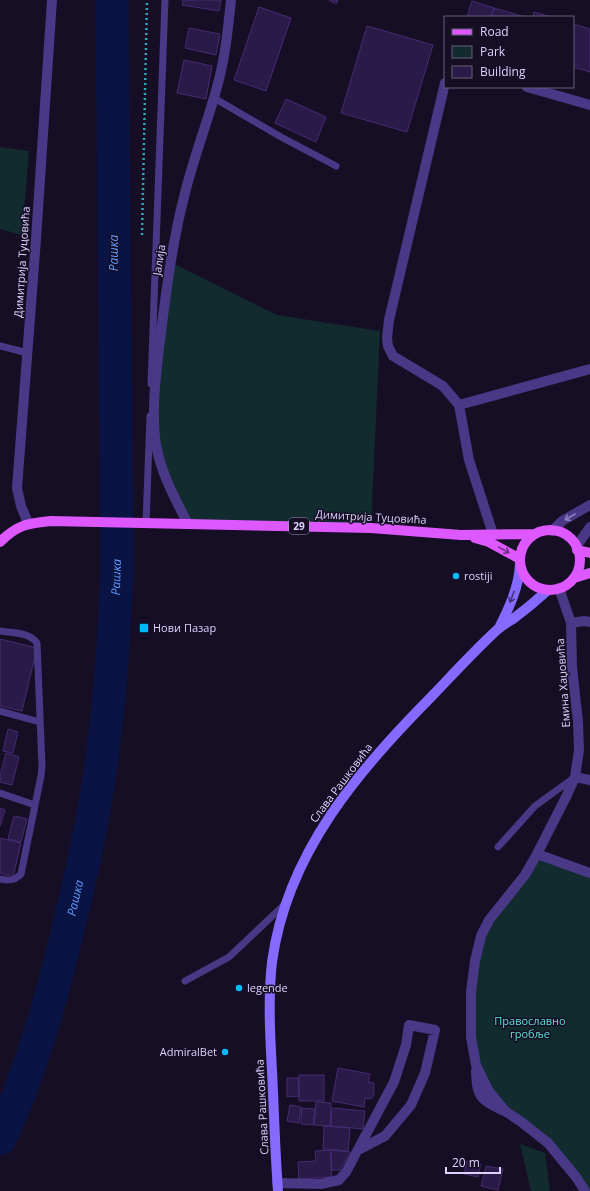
<svg xmlns="http://www.w3.org/2000/svg" width="590" height="1191" font-family="'Open Sans',sans-serif">
	<style>
		.green { fill: #112b2f }
		.lines { fill: none; stroke-linecap: round; stroke-linejoin: round }
		.river { stroke: #091444; stroke-width: 33 }
		.building { fill: #2a1a47; stroke: #452b73 }
		.path { stroke: #2caab9; stroke-width: 2.5; stroke-dasharray: 2 3; stroke-linecap: butt }
		.service { stroke: #483885; stroke-width: 7 }
		.minor { stroke: #483885; stroke-width: 10 }
		.tertiary { stroke: #483885; stroke-width: 10 }
		.secondary { stroke: #8669ff; stroke-width: 10 }
		.primary { stroke: #dd59ff; stroke-width: 10 }
		.oneway { stroke: #8c7dbc }
		.oneway2 { stroke: #703087 }
		.oneway3 { stroke: #43327c }
		.poi-dot { fill: #00bafd; stroke: #160e25; stroke-width: 1.5 }
		.labels { text-anchor: middle; stroke-width: 3; stroke-linejoin: round; paint-order: stroke }
		.shield { fill: #160e25; stroke: #a397be; stroke-width: 1 }
		.shield-label { font-size: 10px; font-weight: bold; fill: #dfd2ff }
		.street-label { font-size: 11px; fill: #dfd2ff; stroke: #160e25 }
		.poi-label { font-size: 11px; fill: #dfd2ff; stroke: #160e25; text-anchor: start }
		.park-label { font-size: 11px; fill: #5be2d7; stroke: #160e25 }
		.water-label { font-size: 12px; font-style: italic; fill: #609bff; stroke: #160e25 }
	</style>
	<rect width="100%" height="100%" fill="#160e25"/>
	<path class="green" d="M 0,147 L 29,151 L 22,235 L 0,229 Z
		M 170,262 L 277,315 L 380,331 L 371,528 L 188,524 L 178,504 L 154,427 Z
		M 537,854 L 590,873 L 590,1191 L 585,1191 L 576,1177 L 488,1090 L 471,1037 L 481,936 Z
		M 520,1144 L 545,1153 L 550,1191 L 531,1191 Z"/>
	<g class="lines">
		<path class="river" id="s1" d="M 0,1139 C 31,1071 51,1001 68,929 C 84,865 98,799 105,733 C 112,677 115,620 117,564 L 112,0"/>
	</g>
	<path class="building" d="M 183,0 L 221,0 L 219,11 L 182,5 Z
		M 329,0 L 338,0 L 336,4 Z
		M 472,1 L 494,8 L 491,17 L 467,17 Z
		M 259,7 L 291,18 L 266,91 L 234,80 Z
		M 494,8 L 525,17 L 491,17 Z
		M 534,12 L 551,17 L 533,17 Z
		M 573,24 L 590,29 L 590,72 L 573,67 Z
		M 367,26 L 433,45 L 407,132 L 341,113 Z
		M 189,28 L 220,34 L 216,55 L 185,48 Z
		M 184,60 L 212,66 L 206,99 L 177,93 Z
		M 286,99 L 326,117 L 316,142 L 275,123 Z
		M 0,639 L 37,648 L 22,711 L 0,706 Z
		M 8,729 L 18,732 L 13,753 L 3,751 Z
		M 6,753 L 19,757 L 12,785 L 0,782 L 0,776 Z
		M 0,808 L 5,810 L 0,826 Z
		M 14,816 L 27,819 L 21,842 L 8,839 Z
		M 0,838 L 21,843 L 13,877 L 0,873 Z
		M 338,1068 L 370,1074 L 368,1082 L 374,1083 L 374,1095 L 371,1099 L 365,1098 L 364,1107 L 332,1101 Z
		M 299,1075 L 324,1075 L 324,1101 L 299,1101 Z
		M 287,1078 L 298,1078 L 299,1096 L 287,1097 Z
		M 316,1102 L 331,1103 L 330,1126 L 314,1125 Z
		M 290,1105 L 301,1107 L 299,1123 L 287,1121 Z
		M 302,1108 L 315,1109 L 313,1125 L 301,1124 Z
		M 332,1108 L 365,1111 L 363,1129 L 331,1126 Z
		M 324,1126 L 350,1128 L 348,1151 L 323,1149 Z
		M 330,1150 L 332,1177 L 299,1179 L 298,1162 L 316,1161 L 315,1151 Z
		M 331,1150 L 350,1152 L 340,1170 L 332,1170 Z
		M 467,1161 L 481,1164 L 478,1177 L 464,1174 Z
		M 486,1166 L 503,1169 L 498,1190 L 481,1186 Z"/>
	<g class="lines">
		<path class="path" d="M 142,235 L 147,0"/>
		<path class="service" d="M 214,98 L 281,137 L 336,166
			M 0,346 L 28,353
			M 151,384 L 165,0
			M 146,523 L 150,416
			M 0,631 C 13,633 29,632 37,643 L 42,766 L 41,776 L 21,874 C 15,881 8,881 0,879
			M 0,711 L 40,722
			M 0,793 L 35,805
			M 498,847 L 535,806 L 575,777
			M 185,981 L 229,957 L 285,904"/>
		<path class="minor" d="M 445,83 L 389,320 L 387,338 L 388,346 L 393,356 L 443,386 L 459,405 L 469,460 L 493,534
			M 527,87 L 590,105
			M 459,405 L 590,369
			M 28,523 L 21,506 L 17,488 L 36,239 L 52,0
			M 188,524 C 175,499 161,473 156,445 C 151,411 156,374 160,340 C 166,292 172,244 184,197 C 193,159 207,124 217,87 C 225,59 228,29 231,0
			M 559,588 L 571,623 L 572,667 L 578,722 L 579,750 L 575,777 L 567,795 L 537,854 L 590,873
			M 571,623 L 584,621 L 590,622
			M 575,777 L 590,780
			M 537,854 L 525,875 L 489,920 L 481,936 L 475,961 L 471,992 L 471,1037 L 476,1065 L 488,1090 L 505,1111 L 520,1121 L 548,1143 L 576,1177 L 585,1191
			M 476,1071 C 477,1096 479,1099 502,1110
			M 277,1183 L 321,1184 L 339,1180 L 346,1172 L 394,1082 L 406,1045 L 409,1025 L 435,1030 L 425,1073 L 411,1105 L 385,1136 L 358,1150"/>
		<path class="tertiary" d="M 552,531 L 562,521 L 590,505
			M 576,547 L 590,527"/>
		<path class="secondary" d="M 499,628 C 509,608 519,587 520,564
			M 278,1191 C 275,1151 274,1111 272,1071 C 270,1035 268,998 272,962 C 287,852 359,770 434,694 C 455,672 476,649 498,629 C 503,625 508,622 513,619 C 525,610 537,600 548,590"/>
		<path class="primary" d="M520 560a30 30 0 1 1 60 0a30 30 0 1 1-60 0Z
			M 475,538 L 489,542 L 520,559
			M 0,542 C 17,525 28,523 51,521 L 371,528 L 461,535 L 535,534
			M 577,550 L 590,553
			M 574,578 L 590,573"/>
	</g>
	<defs><path id="oneway-shaft" d="M-6 0H5M1.5-3L5.5 0L1.5 3" fill="none" stroke-width="1.6" stroke-linecap="round" stroke-linejoin="round"/></defs>
	<use class="oneway" href="#oneway-shaft" transform="translate(570 517) rotate(150)"/>
	<use class="oneway2" href="#oneway-shaft" transform="translate(504 550) rotate(29)"/>
	<use class="oneway3" href="#oneway-shaft" transform="translate(512 597) rotate(110)"/>
	<g class="poi-dot">
		<circle cx="456" cy="576" r="4"/>
		<rect x="139" y="623" width="10" height="10" rx="2"/>
		<circle cx="239" cy="988" r="4"/>
		<circle cx="225" cy="1052" r="4"/>
	</g>
	<g class="labels">
		<rect class="shield" x="289" y="518" width="20" height="16" rx="3"/>
		<g class="shield-label">
			<text x="299" y="530">29</text>
		</g>
		<g class="street-label">
			<text transform="translate(159 260) rotate(-81)" y="4">Јалија</text>
			<text transform="translate(22 262) rotate(-86)" y="4">Димитрија Туцовића</text>
			<text transform="translate(371 517) rotate(3)" y="4">Димитрија Туцовића</text>
			<text transform="translate(563 683) rotate(-94)" y="4">Емина Хаџовића</text>
			<text transform="translate(341 783) rotate(-53)" y="4">Слава Рашковића</text>
			<text transform="translate(262 1107) rotate(-93)" y="4">Слава Рашковића</text>
		</g>
		<g class="poi-label">
			<text x="464" y="580">rostiji</text>
			<text x="153" y="632">Нови Пазар</text>
			<text x="247" y="992">legende</text>
			<text x="217" y="1056" text-anchor="end">AdmiralBet</text>
		</g>
		<g class="park-label">
			<text x="530" y="1025">Православно<tspan x="530" dy="13">гробље</tspan></text>
		</g>
		<g class="water-label">
			<text transform="translate(114 253) rotate(-90)" y="4">Рашка</text>
			<text dy="4" stroke="none"><textPath href="#s1" startOffset="577">Рашка</textPath></text>
			<text dy="4" stroke="none"><textPath href="#s1" startOffset="253">Рашка</textPath></text>
		</g>
	</g>
	<rect x="444" y="16" width="130" height="72" fill="#160e25" stroke="#665c7c"/>
	<rect x="452" y="29" width="20" height="6" fill="#dd59ff" stroke="#665c7c"/>
	<text x="480" y="36" font-size="12" fill="#dfd2ff">Road</text>
	<rect x="452" y="46" width="20" height="12" fill="#112b2f" stroke="#665c7c"/>
	<text x="480" y="56" font-size="12" fill="#dfd2ff">Park</text>
	<rect x="452" y="66" width="20" height="12" fill="#2a1a47" stroke="#665c7c"/>
	<text x="480" y="76" font-size="12" fill="#dfd2ff">Building</text>
	<path d="M446 1167v6h54v-6" fill="none" stroke="#dfd2ff" stroke-width="2"/>
	<text x="452" y="1167" font-size="12" fill="#dfd2ff" stroke="#160e25" stroke-width="3" paint-order="stroke">20 m</text>
</svg>
